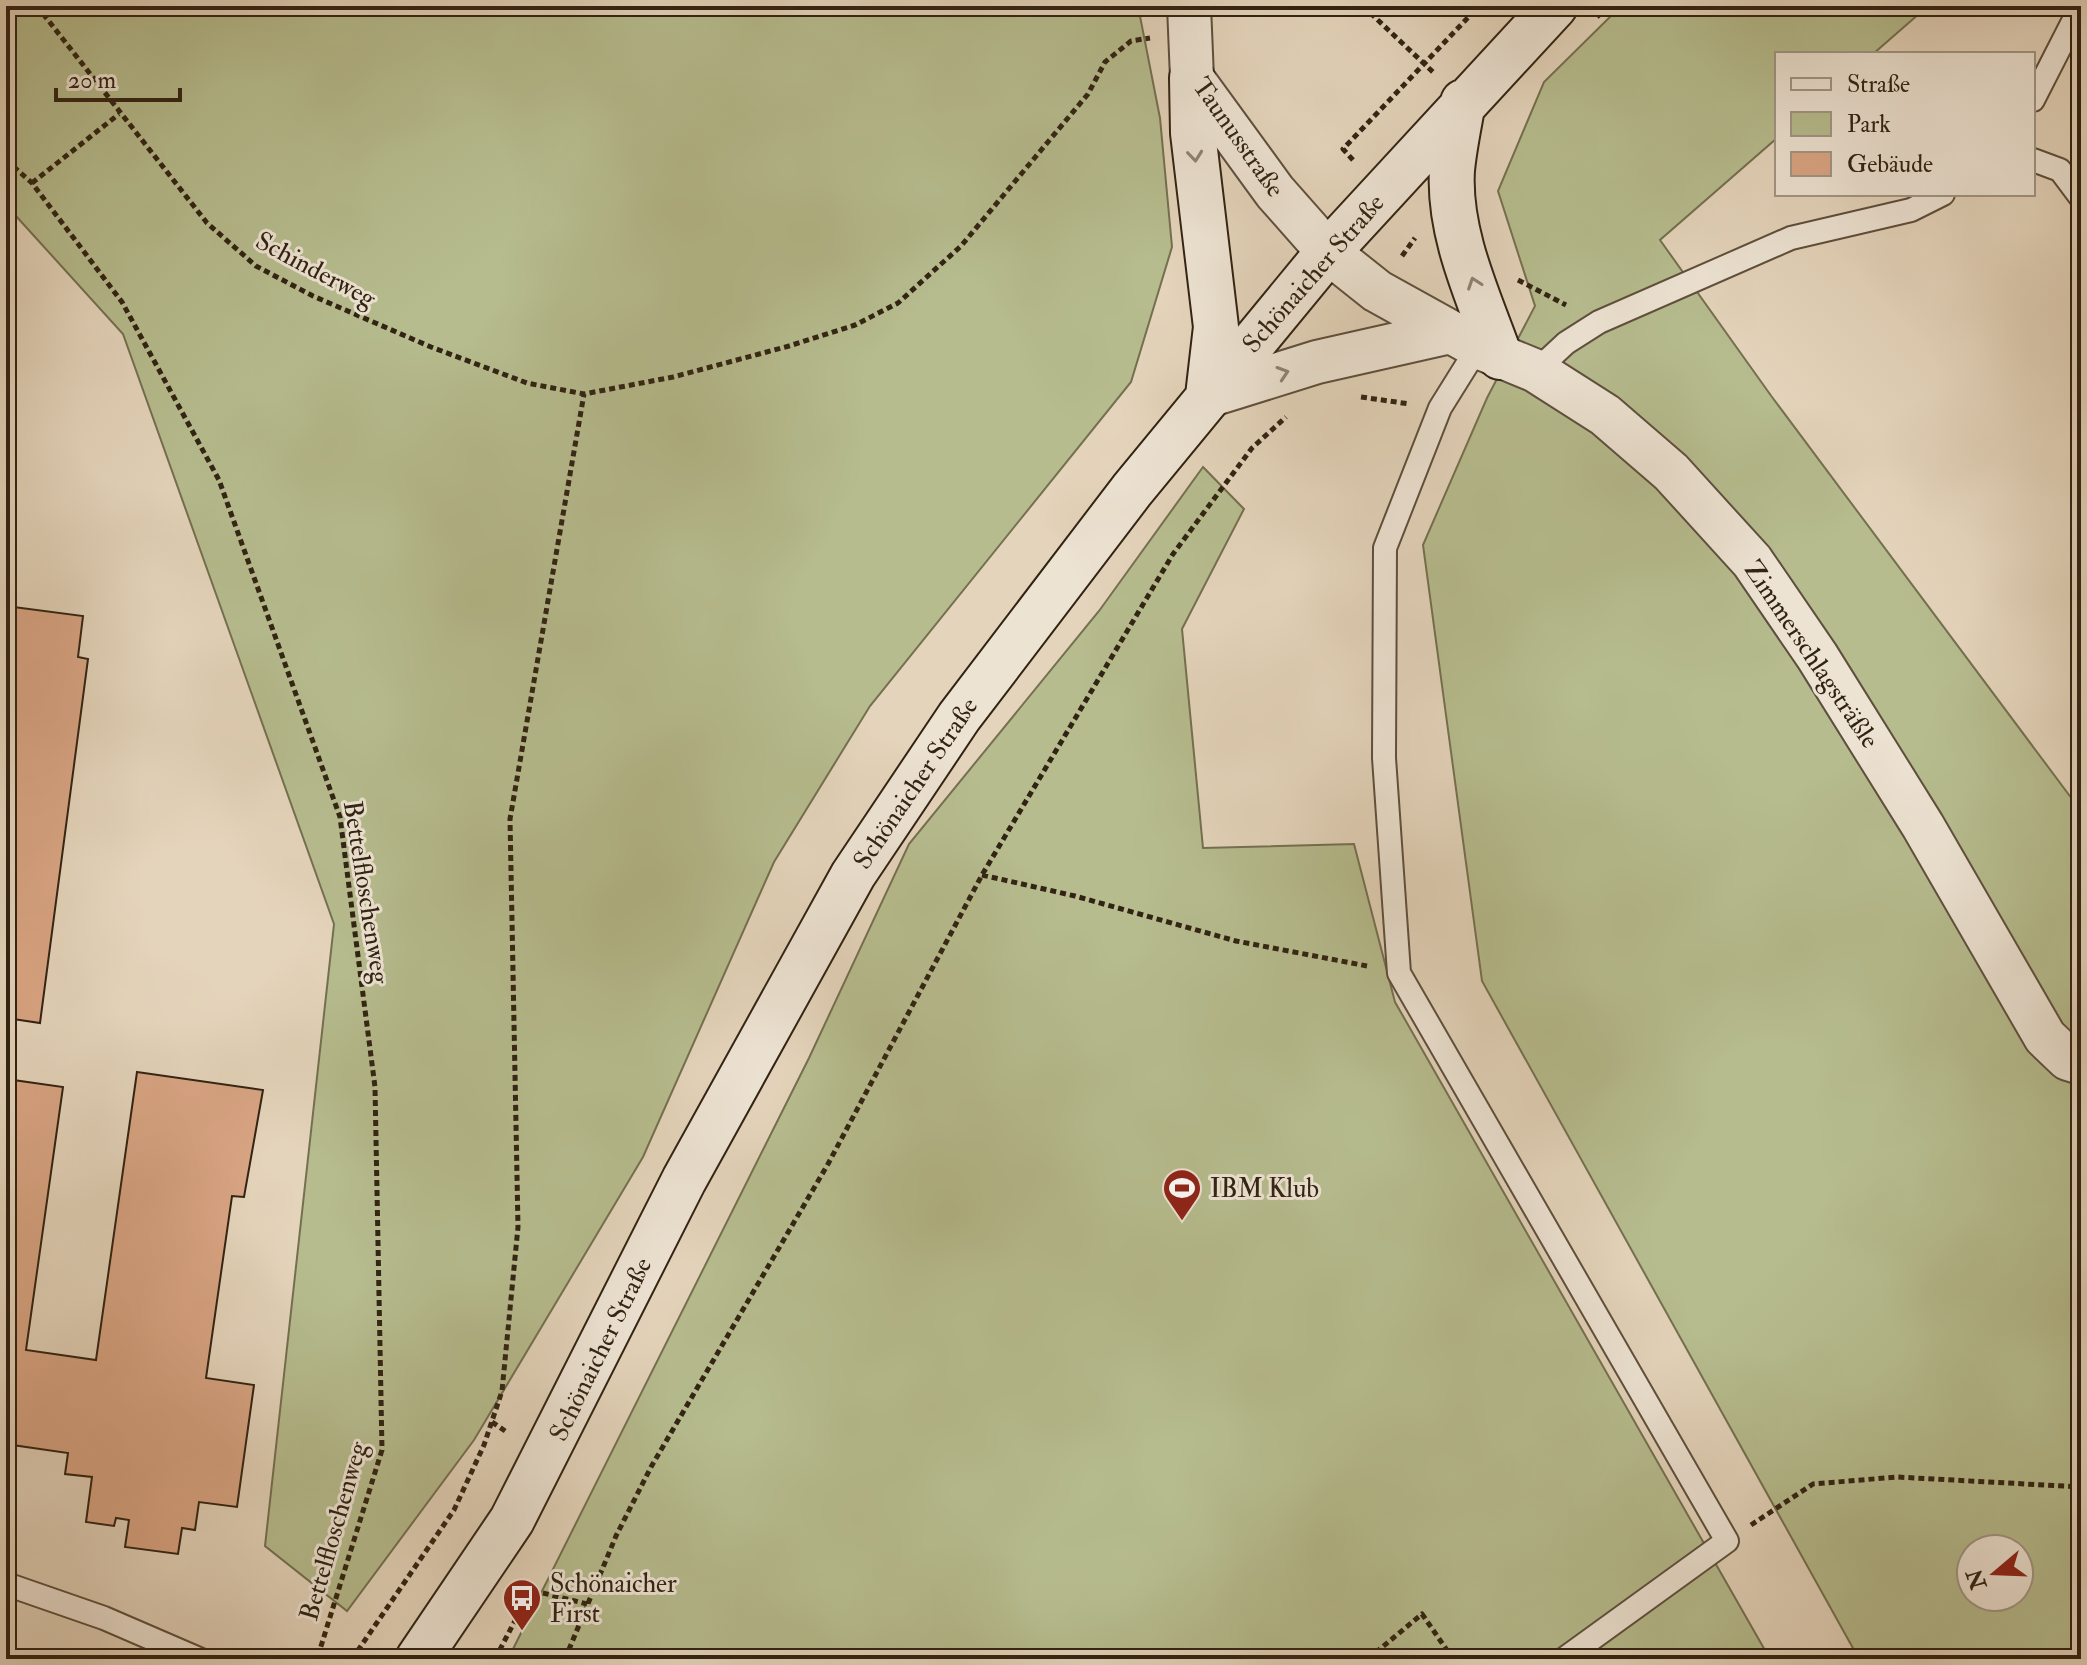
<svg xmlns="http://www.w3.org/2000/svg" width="2087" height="1665" font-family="'IM FELL Double Pica',serif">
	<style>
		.green { fill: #b6bc8e; stroke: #747050; stroke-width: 2; fill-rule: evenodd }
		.building { fill: #d9a584; stroke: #312313; stroke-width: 2 }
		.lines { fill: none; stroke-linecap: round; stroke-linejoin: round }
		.service-casing { stroke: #5e4f3d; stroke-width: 26 }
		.minor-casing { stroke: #5e4f3d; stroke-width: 46 }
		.secondary-casing { stroke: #312313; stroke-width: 48 }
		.path { stroke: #312313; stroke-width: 5; stroke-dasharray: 6 4; stroke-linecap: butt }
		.service { stroke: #ede3d3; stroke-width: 22 }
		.minor { stroke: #ede3d3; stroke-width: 42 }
		.secondary { stroke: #ede3d3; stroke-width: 44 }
		.oneway { stroke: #8f8373 }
		.labels { text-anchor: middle; stroke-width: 6; stroke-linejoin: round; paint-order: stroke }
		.street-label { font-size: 26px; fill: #312313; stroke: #ede3d3 }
		.poi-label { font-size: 26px; fill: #312313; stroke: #ede3d3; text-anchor: start }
	</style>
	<rect width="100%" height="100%" fill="#e4d4bb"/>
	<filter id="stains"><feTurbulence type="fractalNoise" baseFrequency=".0025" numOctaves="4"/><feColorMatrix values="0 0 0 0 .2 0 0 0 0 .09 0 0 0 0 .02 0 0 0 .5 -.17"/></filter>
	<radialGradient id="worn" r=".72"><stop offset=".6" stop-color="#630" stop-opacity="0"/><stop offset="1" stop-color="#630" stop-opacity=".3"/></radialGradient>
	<path class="green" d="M 6,6 L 1138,6 L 1160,118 L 1172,247 L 1131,382 L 870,706 L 774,862 L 643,1157 L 474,1440 L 347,1611 L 265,1546 L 334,924 L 123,334 L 6,205 Z
		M 1621,6 L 1928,6 L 1873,54 L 1777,54 L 1777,138 L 1660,240 L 1772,397 L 2081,811 L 2081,1659 L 1859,1659 L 1482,981 L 1423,545 L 1487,398 L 1535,306 L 1498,191 L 1544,82 ZM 1971,1549 L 2019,1549 L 2019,1597 L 1971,1597 Z
		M 1203,467 L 1244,509 L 1182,629 L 1203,848 L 1354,844 L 1395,1002 L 1770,1659 L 508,1659 L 809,1058 L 909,844 L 1099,611 Z"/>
	<path class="building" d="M 6,606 L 83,616 L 78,657 L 88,659 L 40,1023 L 6,1018 Z
		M 137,1072 L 263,1090 L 244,1197 L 232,1196 L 206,1378 L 254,1385 L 237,1507 L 199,1502 L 195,1530 L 182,1528 L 178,1554 L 125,1547 L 129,1520 L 116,1518 L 114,1526 L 86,1522 L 92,1477 L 65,1474 L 68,1453 L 12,1445 L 10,1463 L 6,1463 L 6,1079 L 63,1087 L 26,1350 L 96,1360 Z"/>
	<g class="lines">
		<defs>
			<path id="service" d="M 2033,100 L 2081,6
				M 2033,160 L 2060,170 L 2081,198
				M 1478,347 L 1440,408 L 1385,548 L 1384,758 L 1399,973 L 1727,1541 L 1564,1659
				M 1536,371 L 1566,343 L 1599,322 L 1791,238 L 1911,210 L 1943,194
				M 6,1584 L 104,1618 L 199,1659"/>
			<path id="minor" d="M 1189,6 L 1192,78 L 1275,192 L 1328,252 L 1377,291 L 1478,347 L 1536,371 L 1605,415 L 1671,472 L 1752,561 L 1817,656 L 1923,826 L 2045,1037 L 2068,1059 L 2081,1063
				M 1208,396 L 1317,362 L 1450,332"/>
			<path id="secondary" d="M 1192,78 L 1193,133 L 1216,327 L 1208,396
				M 1463,102 C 1459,125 1454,148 1452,170 C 1448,234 1479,298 1500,357
				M 418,1659 L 512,1520 L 684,1180 L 853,875 L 959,717 L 1132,490 L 1328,252 L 1555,6"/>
		</defs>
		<use href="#service" class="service-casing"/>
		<use href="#minor" class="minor-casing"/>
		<use href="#secondary" class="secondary-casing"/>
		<path class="path" d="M 37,6 L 207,223 L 256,266 L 313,296 L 431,347 L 527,383 L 584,394 L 673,377 L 789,346 L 855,325 L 898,303 L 961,246 L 1088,94 L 1105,62 L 1131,41 L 1150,38
			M 1363,6 L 1435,74
			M 1374,14 L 1382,6
			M 1597,17 L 1608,6
			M 6,160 L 32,183 L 122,302 L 219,480 L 340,817 L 375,1087 L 382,1450 L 317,1659
			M 1353,160 L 1343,149 L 1479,6
			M 32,183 L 119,114
			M 1402,256 L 1415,238
			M 1518,280 L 1566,305
			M 1361,397 L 1410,404
			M 982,875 L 1075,896 L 1236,941 L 1367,966
			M 492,1422 L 508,1433
			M 1751,1525 L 1813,1484 L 1897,1477 L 2081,1487
			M 352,1659 L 454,1510 L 484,1445 L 502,1391 L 518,1227 L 510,819 L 584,394
			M 495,1659 L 531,1590 L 587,1604
			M 565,1659 L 616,1536 L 651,1467 L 828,1164 L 982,875 L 1173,554 L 1252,448 L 1286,417
			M 1368,1659 L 1422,1614 L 1453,1659"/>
		<use href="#service" class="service"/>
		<use href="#minor" class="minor"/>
		<use href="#secondary" class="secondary"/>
	</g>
	<defs><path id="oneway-chevron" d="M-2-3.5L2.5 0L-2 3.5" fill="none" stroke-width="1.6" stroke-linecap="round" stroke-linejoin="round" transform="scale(2)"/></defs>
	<g class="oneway">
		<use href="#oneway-chevron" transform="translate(1195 156) rotate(84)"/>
		<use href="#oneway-chevron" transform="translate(1474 283) rotate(-109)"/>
		<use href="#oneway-chevron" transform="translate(1283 373) rotate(-18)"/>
	</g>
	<defs>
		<symbol id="stadium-pin" viewBox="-11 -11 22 30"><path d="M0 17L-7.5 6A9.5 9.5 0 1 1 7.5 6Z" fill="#8f2418" stroke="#ede3d3"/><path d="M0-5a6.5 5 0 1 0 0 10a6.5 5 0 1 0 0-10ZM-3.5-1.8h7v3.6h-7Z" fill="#fff"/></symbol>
		<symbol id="bus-pin" viewBox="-11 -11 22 30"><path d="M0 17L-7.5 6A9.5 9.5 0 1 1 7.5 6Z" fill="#8f2418" stroke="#ede3d3"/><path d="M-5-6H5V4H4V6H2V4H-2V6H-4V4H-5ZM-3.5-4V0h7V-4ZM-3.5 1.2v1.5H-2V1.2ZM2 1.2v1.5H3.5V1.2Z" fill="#fff"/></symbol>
	</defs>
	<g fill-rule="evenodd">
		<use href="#stadium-pin" x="1160" y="1166" width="44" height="60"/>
		<use href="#bus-pin" x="500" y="1576" width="44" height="60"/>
	</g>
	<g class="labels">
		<g class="street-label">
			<text transform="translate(1239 137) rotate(55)" y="9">Taunusstraße</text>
			<text transform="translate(316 269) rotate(28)" y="9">Schinderweg</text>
			<text transform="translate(1313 273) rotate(-49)" y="9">Schönaicher Straße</text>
			<text transform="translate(1812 654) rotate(56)" y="9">Zimmerschlagsträßle</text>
			<text transform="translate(915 783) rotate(-56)" y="9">Schönaicher Straße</text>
			<text transform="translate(367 892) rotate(81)" y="9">Bettelfloschenweg</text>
			<text transform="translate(600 1349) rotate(-64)" y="9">Schönaicher Straße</text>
			<text transform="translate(333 1531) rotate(-74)" y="9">Bettelfloschenweg</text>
		</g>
		<g class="poi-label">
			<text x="1210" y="1197">IBM Klub</text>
			<text x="550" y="1592">Schönaicher<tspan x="550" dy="30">First</tspan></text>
		</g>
	</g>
	<rect width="2087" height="1665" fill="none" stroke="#e4d4bb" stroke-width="32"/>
	<rect x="8" y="8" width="2071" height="1649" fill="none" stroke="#312313" stroke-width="4"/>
	<rect x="16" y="16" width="2055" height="1633" fill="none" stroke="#312313" stroke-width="2"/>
	<rect x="1775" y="52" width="260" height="144" fill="#ede3d3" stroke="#a29686" stroke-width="2"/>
	<rect x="1791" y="78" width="40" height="12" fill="#ede3d3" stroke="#a29686" stroke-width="2"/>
	<text x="1847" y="92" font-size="24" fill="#312313">Straße</text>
	<rect x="1791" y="112" width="40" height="24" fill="#b6bc8e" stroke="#a29686" stroke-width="2"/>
	<text x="1847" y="132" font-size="24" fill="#312313">Park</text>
	<rect x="1791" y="152" width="40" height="24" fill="#d9a584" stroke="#a29686" stroke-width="2"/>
	<text x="1847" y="172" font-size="24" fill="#312313">Gebäude</text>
	<g transform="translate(1995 1573) rotate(251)"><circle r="38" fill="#ede3d3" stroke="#a29686" stroke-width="2"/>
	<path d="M0-6L14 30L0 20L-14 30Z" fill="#8f2418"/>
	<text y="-12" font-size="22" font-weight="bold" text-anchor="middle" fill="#312313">N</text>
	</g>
	<path d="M56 88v12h124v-12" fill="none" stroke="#312313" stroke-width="4"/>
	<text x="68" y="88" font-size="24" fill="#312313" stroke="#ede3d3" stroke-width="6" paint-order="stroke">20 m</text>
	<rect width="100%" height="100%" filter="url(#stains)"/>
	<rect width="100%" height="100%" fill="url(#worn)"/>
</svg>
